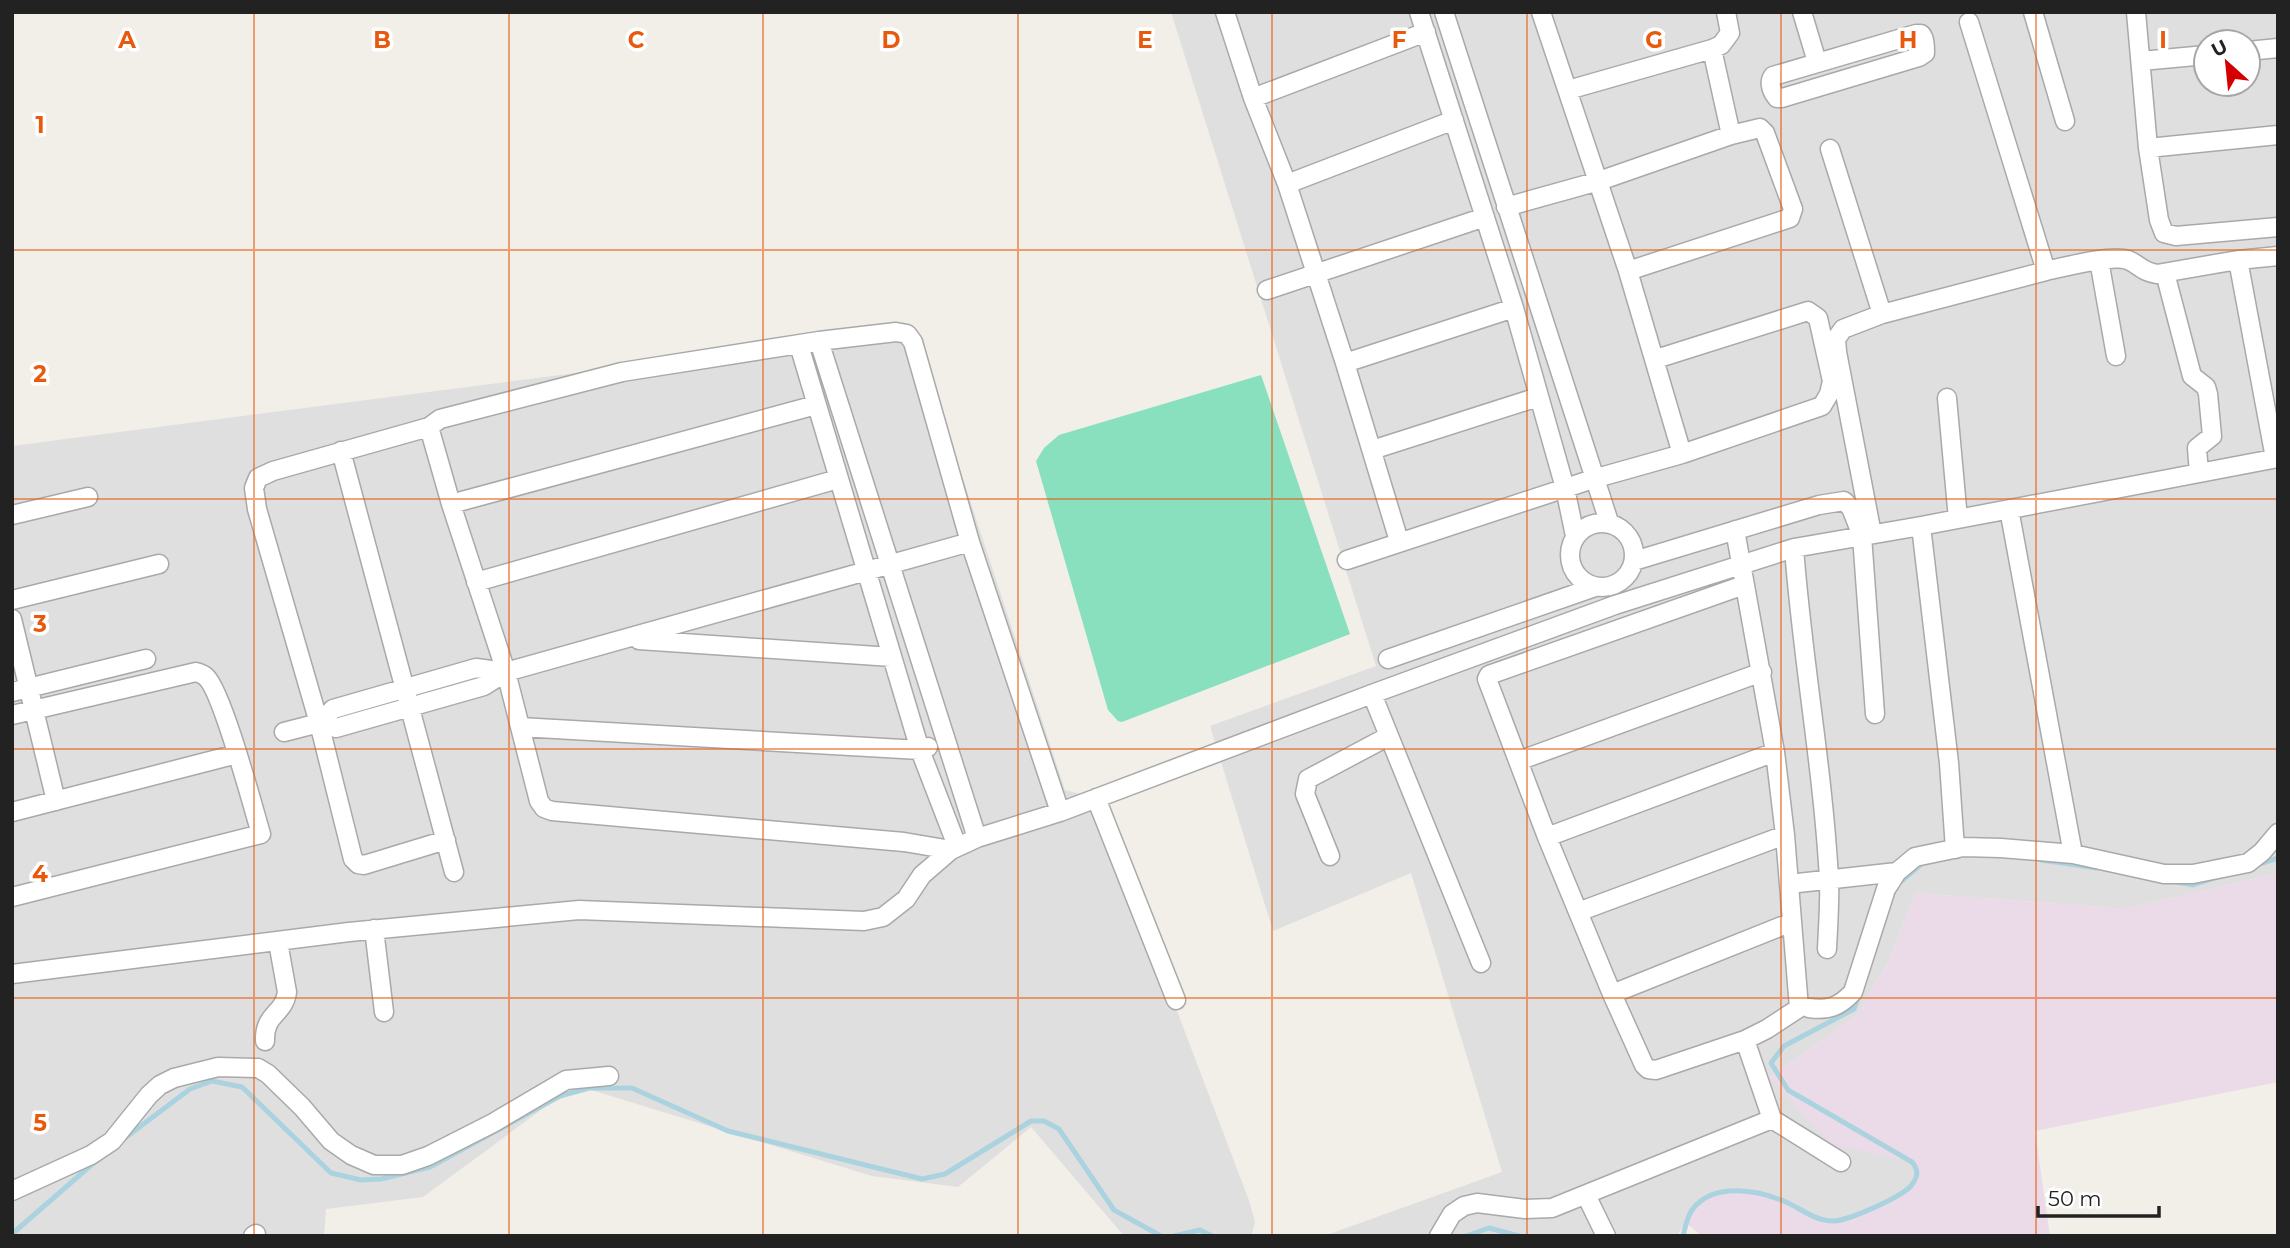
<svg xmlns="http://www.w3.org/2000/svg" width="2290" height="1248" font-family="Montserrat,sans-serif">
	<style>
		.residential { fill: #e0dfdf; fill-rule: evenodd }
		.industrial { fill: #ebdbe8 }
		.pitch { fill: #88e0be }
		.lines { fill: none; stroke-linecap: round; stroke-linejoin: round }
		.stream { stroke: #aad3df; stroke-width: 5 }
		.minor-casing { stroke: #a9a9a9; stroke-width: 21 }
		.minor { stroke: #fff; stroke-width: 18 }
		.grid { fill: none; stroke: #e8590c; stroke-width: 2; stroke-opacity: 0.55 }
		.grid-label { font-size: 23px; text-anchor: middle; font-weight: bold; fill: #e8590c; stroke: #fff; stroke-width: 7; stroke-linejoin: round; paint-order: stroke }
	</style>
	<rect width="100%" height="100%" fill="#f2efe9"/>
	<path class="residential" d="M 1171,12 L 2278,12 L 2278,873 L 2125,909 L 1915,893 L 1889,961 L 1856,1016 L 1770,1077 L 1912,1162 L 1917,1168 L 1918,1174 L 1912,1185 L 1905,1191 L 1838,1221 L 1819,1220 L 1767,1195 L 1692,1210 L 1677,1236 L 1324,1236 L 1502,1172 L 1411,873 L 1273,931 L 1210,726 L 1376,666 ZM 2206,42 L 2248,42 L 2248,84 L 2206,84 Z
		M 914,329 L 1065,790 L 1096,798 L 1250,1203 L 1255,1222 L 1252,1234 L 1249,1236 L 1124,1236 L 1031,1127 L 958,1187 L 872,1176 L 575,1085 L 423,1197 L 326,1209 L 324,1236 L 12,1236 L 12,446 Z"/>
	<path class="industrial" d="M 2278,873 L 2278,1082 L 2035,1131 L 2050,1236 L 1702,1236 L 1686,1223 L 1692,1210 L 1707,1198 L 1730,1190 L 1767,1195 L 1819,1220 L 1829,1221 L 1838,1221 L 1874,1206 L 1905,1191 L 1912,1184 L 1918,1174 L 1917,1168 L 1912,1162 L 1831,1144 L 1770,1077 L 1856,1016 L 1889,961 L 1915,893 L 2125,909 Z"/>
	<path class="pitch" d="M 1261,375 L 1350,634 L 1122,722 L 1118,721 L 1108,710 L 1036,461 L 1044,448 L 1059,435 Z"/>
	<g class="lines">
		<path class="stream" d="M 2041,860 L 2097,868
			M 2256,865 L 2278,858
			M 2176,882 L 2193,885 L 2217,877
			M 1898,884 L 1925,861
			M 121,1141 L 190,1089 L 212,1081 L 242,1087 L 331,1173 L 361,1180 L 381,1179 L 430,1167 L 560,1096 L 589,1088 L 632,1088 L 728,1131 L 922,1179 L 945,1174 L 1031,1121 L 1044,1121 L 1059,1129 L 1114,1210 L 1161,1236
			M 12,1234 L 97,1160
			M 1174,1236 L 1200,1230 L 1212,1236
			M 1466,1236 L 1489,1228 L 1519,1236
			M 1683,1236 C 1685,1228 1687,1217 1692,1210 C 1713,1181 1760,1190 1788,1203 C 1803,1210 1816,1221 1833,1221 C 1848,1221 1901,1197 1911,1186 C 1918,1177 1919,1170 1912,1162 L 1788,1090 L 1771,1063 L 1784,1046 L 1854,1009 L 1859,994"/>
		<defs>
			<path id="minor" d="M 1225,12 L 1253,98 L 1287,184 L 1345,363 L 1399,541
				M 1419,12 L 1514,308 L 1565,488 L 1575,536
				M 1444,12 L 1609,522
				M 1541,12 L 1628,271 L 1682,454
				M 1802,12 L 1817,62
				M 2033,12 L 2065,121
				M 2136,12 L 2148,148 L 2159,220 L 2164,233 L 2176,236 L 2278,227
				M 1916,34 L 1921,34 C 1925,38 1925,47 1925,53 L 1919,57 L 1782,98 L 1777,98 C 1772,92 1768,83 1773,76 Z
				M 1712,49 L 1731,135
				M 2248,51 L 2278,48
				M 2141,61 L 2206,55
				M 1568,90 L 1712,49 L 1721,45 L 1730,33 L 1726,12
				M 1253,98 L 1426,32
				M 2148,148 L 2278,135
				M 1830,149 L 1882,314
				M 1287,184 L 1454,120
				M 1506,207 L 1599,181 L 1731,135 L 1760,128 L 1765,133 L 1793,209 L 1790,218 L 1628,271
				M 2099,260 L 2116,356
				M 2238,260 L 2275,458
				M 2046,271 C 2064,267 2112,254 2128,260 C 2140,265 2142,272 2157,274 L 2238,260 L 2278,256
				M 2165,273 L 2192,376 L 2206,387 L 2208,394 L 2212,436 L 2197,448 L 2199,473
				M 1267,290 L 1485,217
				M 819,341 L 977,838
				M 799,345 L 920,750 L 957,846
				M 1345,363 L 1514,308
				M 1947,398 L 1958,519
				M 429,427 L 273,471 L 258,478 L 254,488 L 257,509 L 319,723 L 353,859 L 358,864 L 364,865 L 446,840
				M 1372,450 L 1538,397
				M 341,451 L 454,872
				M 451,504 L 816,405
				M 2009,509 L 2073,854
				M 12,515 L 88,497
				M1570 555a32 32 0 1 1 64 0a32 32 0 1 1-64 0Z
				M 1921,526 L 1949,763 L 1955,849
				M 1735,530 L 1775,752 L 1785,835 L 1799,1008 L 1767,1029 L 1745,1040 L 1656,1070 L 1648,1069 L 1644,1065 L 1612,994 L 1547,837 L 1487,679 L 1489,675 L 1744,585
				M 1872,534 L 1837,352 L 1836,339 L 1843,329 L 1882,314 L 2046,271 L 1969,22
				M 1794,548 C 1802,658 1823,768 1829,879 C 1830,902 1828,926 1827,949
				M 1347,560 L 1593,479 L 1682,454 L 1822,406 L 1829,394 L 1832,381 L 1818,318 L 1808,311 L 1656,359
				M 1634,561 L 1819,505 L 1844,501 L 1851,508 L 1862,536 L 1875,714
				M 476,582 L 838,479
				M 12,600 L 159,564
				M 12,619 L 56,801
				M 639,640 L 892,657
				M 1388,659 L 1595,587
				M 12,692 L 146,659
				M 1372,694 L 1481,963
				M 12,715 L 196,672 C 199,673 203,674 206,677 C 222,691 253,807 261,834 L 12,897
				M 319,723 L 333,709 L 476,668 L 506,672
				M 520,727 L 920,750 L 928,747
				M 284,732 L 319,723 L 336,728 L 484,686 L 506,672 L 970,542
				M 1518,761 L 1762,672
				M 1096,798 L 1176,1000
				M 12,812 L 237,754
				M 1547,837 L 1775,752
				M 951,850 L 904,842 L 552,811 L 544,808 L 539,801 L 506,672 L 451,504 L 429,427 L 440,419 L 622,372 L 819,341 L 896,332 L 907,334 L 913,342 L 970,542 L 1060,812
				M 1330,856 L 1305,794 L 1308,779 L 1389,736
				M 1798,883 L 1897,872
				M 1578,912 L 1785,835
				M 374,929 L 384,1012
				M 12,974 L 349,932 L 579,910 L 864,921 L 883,917 L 906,899 L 922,875 L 951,850 L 977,838 L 1060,812 L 1372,694 L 1615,605 L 1794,548 L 1921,526 L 2278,458
				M 1612,994 L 1792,922
				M 1809,1008 C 1829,1011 1840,1006 1853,992 L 1886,889 L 1897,872 L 1915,857 L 1963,847 L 2001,848 L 2073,854 L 2164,874 L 2193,874 L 2248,863 L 2262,852 L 2278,833
				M 265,1041 C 264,1013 284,1015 287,992 L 278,942
				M 1772,1119 L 1841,1162
				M 12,1191 L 91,1155 L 112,1141 L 149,1095 L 160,1085 L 174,1078 L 218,1067 L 258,1068 L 268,1074 L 302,1107 L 331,1141 L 351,1155 L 374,1165 L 402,1165 L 428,1156 L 493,1123 L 566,1080 L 609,1076
				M 1586,1195 L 1606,1236
				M 253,1236 L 256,1234
				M 1439,1236 L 1452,1214 L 1464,1206 L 1477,1203 L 1525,1209 L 1552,1208 L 1772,1119 L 1745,1040"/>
		</defs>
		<use href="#minor" class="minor-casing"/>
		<use href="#minor" class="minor"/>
	</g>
	<path class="grid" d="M 254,12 L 254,1236M 509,12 L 509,1236M 763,12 L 763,1236M 1018,12 L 1018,1236M 1272,12 L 1272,1236M 1527,12 L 1527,1236M 1781,12 L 1781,1236M 2036,12 L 2036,1236M 12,250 L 2278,250M 12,499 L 2278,499M 12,749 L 2278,749M 12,998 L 2278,998"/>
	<g class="grid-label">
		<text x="127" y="48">A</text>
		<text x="382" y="48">B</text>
		<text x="636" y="48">C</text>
		<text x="891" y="48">D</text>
		<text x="1145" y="48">E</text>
		<text x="1399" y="48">F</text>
		<text x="1654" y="48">G</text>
		<text x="1908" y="48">H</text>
		<text x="2163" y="48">I</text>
		<text x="40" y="133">1</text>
		<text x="40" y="382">2</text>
		<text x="40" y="632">3</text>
		<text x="40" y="882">4</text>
		<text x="40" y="1131">5</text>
	</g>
	<rect width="2290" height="1248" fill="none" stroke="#222222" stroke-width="28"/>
	<g transform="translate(2227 63) rotate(333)"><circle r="33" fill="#ffffff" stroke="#a7a7a7" stroke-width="2"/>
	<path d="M0-5L12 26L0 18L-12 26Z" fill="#d40000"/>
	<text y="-10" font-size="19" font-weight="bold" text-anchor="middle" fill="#222222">U</text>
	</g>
	<path d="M2038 1206v10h121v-10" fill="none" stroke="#222222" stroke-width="3.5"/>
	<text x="2048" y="1206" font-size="21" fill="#222222" stroke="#ffffff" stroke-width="5" paint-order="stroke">50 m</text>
</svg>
